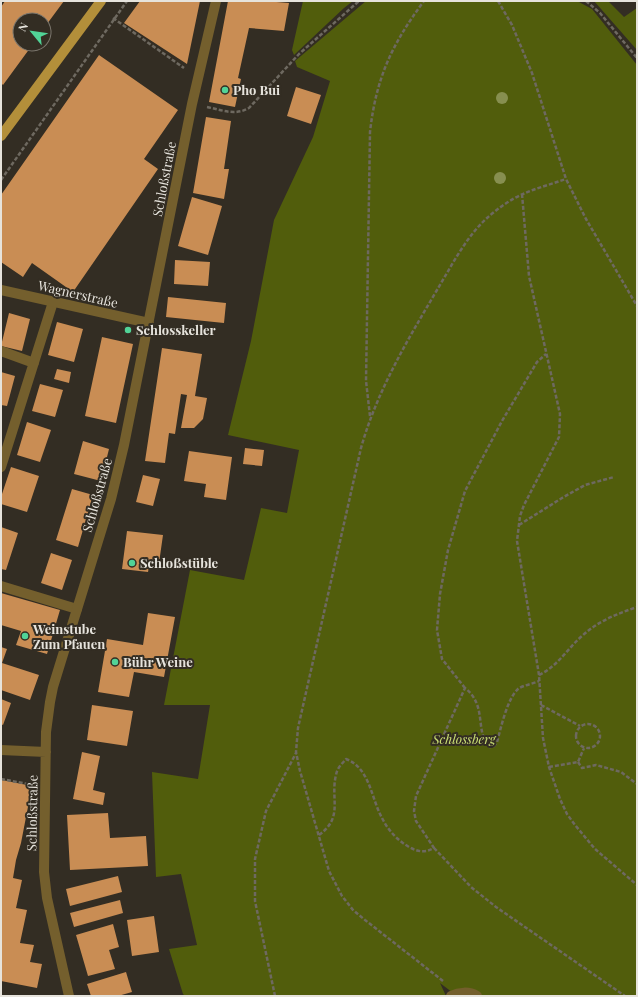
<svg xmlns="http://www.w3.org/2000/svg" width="638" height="997" font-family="'Playfair Display',serif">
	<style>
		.green { fill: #515d0c }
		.building { fill: #c98d54 }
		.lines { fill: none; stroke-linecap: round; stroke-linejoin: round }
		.path { stroke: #6e6960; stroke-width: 2.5; stroke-dasharray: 4 2; stroke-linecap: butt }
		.service { stroke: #745f2d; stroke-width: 10 }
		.minor { stroke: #745f2d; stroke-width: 10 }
		.primary { stroke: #b38f3a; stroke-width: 10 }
		.tree { fill: #878f50 }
		.poi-dot { fill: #51d397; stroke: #332d23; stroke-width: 1.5 }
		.labels { text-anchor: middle; stroke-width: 4; stroke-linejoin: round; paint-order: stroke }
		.poi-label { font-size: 13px; font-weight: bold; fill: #e6e3dc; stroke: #332d23; text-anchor: start }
		.street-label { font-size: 13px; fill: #e6e3dc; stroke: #332d23 }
		.park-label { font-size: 13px; font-style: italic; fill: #cbdf75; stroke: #332d23 }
	</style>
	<rect width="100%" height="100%" fill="#332d23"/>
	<path class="green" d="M 303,1 L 353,1 L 344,8 L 294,55 L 292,50 Z
		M 366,1 L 577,1 L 592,9 L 637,65 L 637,996 L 457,996 L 440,983 L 446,996 L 185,996 L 183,994 L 169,949 L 197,945 L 181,874 L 156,877 L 152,772 L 198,779 L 210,705 L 164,705 L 190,570 L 244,580 L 261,508 L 287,513 L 299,450 L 228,435 L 251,341 L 274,220 L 313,137 L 330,81 L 297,67 L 295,61 Z
		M 594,1 L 608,1 L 624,17 L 637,8 L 637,50 Z"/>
	<path class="building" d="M 5,1 L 64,1 L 44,28 L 44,20 L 20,20 L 20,44 L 33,44 L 3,85 L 1,83 L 1,7 Z
		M 140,1 L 200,1 L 187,64 L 124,23 Z
		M 228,1 L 264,1 L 289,3 L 284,31 L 249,28 L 238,78 L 241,79 L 235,107 L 209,102 Z
		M 99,55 L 178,110 L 144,159 L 158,169 L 73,292 L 32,263 L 23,277 L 1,262 L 1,195 Z
		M 296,87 L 321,95 L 311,124 L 287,116 Z
		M 206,117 L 231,121 L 224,169 L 229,169 L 224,199 L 193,193 Z
		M 192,197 L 222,206 L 208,255 L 178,246 Z
		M 175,260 L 210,262 L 208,286 L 174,284 Z
		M 168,297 L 226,303 L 224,323 L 166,317 Z
		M 9,313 L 30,319 L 22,351 L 1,346 Z
		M 57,322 L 83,329 L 74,362 L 48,355 Z
		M 102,337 L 133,344 L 116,423 L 85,416 Z
		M 162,348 L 202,354 L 195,396 L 207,398 L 203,419 L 194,428 L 181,428 L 187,395 L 181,394 L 175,434 L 169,433 L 165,463 L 145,461 Z
		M 57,369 L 71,372 L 69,383 L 54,379 Z
		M 1,372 L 15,376 L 7,406 L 1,405 Z
		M 40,384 L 63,390 L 55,417 L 32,411 Z
		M 27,422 L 51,430 L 40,462 L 17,455 Z
		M 83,441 L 109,449 L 101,481 L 74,474 Z
		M 245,448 L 264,450 L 262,466 L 243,464 Z
		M 189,451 L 232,457 L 226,500 L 204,497 L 206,484 L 184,481 Z
		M 11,467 L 39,476 L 27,512 L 1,504 L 1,497 Z
		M 143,475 L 160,479 L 153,506 L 136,502 Z
		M 72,489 L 93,495 L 78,547 L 56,540 Z
		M 1,527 L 18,533 L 6,570 L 1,569 Z
		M 127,531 L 163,535 L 159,563 L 150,562 L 148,572 L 122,569 Z
		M 51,553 L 72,560 L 62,590 L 41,583 Z
		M 1,593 L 60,610 L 47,654 L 16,645 L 21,631 L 1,625 Z
		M 148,613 L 175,617 L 164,677 L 134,672 L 129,697 L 98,692 L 107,639 L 143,645 Z
		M 1,647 L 7,649 L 2,663 L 39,675 L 30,700 L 1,690 Z
		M 1,699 L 11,703 L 3,725 L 1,724 Z
		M 92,705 L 133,711 L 127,746 L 87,740 Z
		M 82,752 L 100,756 L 93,790 L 105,793 L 103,805 L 73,799 Z
		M 2,780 L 32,786 L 21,843 L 16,860 L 13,878 L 22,880 L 16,908 L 27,910 L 20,943 L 34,945 L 30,962 L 42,964 L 37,988 L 1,981 Z
		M 108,813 L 110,838 L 146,836 L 148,866 L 70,870 L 67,815 Z
		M 118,876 L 122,892 L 70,906 L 66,889 Z
		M 120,900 L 123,913 L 74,927 L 70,913 Z
		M 154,916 L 159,952 L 132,956 L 127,920 Z
		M 113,924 L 119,947 L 109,950 L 115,969 L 88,976 L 76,935 Z
		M 126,972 L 132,992 L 118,996 L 91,996 L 87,984 Z"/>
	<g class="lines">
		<path class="path" d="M 498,1 L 512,25 L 532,73 L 566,179 L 586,219 L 637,306
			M 586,1 L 600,13 L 637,58
			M 113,18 L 184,68
			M 207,107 C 222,110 235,116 249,108 L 299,54 L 359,1
			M 1,180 L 127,1
			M 522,194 L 529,276 L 560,414 L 559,437 L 524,505 L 520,516 L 517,541 L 539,675 L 543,738 L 549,767 L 560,799 L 567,814 L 575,825 L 595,849 L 637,885
			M 370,416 L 366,381 L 370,132 C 376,78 392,44 424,1
			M 519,525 L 562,498 L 585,485 L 614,477
			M 539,675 C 558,666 567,649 582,636 C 598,621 617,614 637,607
			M 465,688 L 442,659 L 437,630 L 440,594 L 448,550 L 465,491 L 502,421 L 537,362 L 546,354
			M 541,705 L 580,726
			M576 736a12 12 0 1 1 24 0a12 12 0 1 1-24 0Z
			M 578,762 L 582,768 L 596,765 L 621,772 L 637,784
			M 549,767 L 578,762 L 584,748
			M 1,779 L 28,784
			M 319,835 C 344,817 330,799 336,775 C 337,768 342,764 346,759 C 370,768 371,798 382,818 C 388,830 397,840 409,847 C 418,852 425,853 434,848 L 416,821 L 414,811 L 416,796 L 465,688 C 488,706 474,732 490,747 L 494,746 L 497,742 C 501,728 507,699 518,689 C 523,685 533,684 539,681
			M 434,848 L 471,887 L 496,907 L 625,996
			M 443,981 L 365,920 L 353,910 L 342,896 L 329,871 L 300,771 L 296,752 L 298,728 L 361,448 C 377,391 407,341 437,290 C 452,265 466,237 487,218 C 497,209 511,199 523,194 C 536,188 552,184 566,179
			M 275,996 L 255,901 L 255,859 L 266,811 L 296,753"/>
		<path class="service" d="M 1,351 L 34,363
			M 1,467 L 53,302
			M 1,586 L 77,609
			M 451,996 C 459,992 469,991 477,996"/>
		<path class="minor" d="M 1,290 L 149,323
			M 1,750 L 46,752
			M 69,996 L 47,898 L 44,872 L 46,732 L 50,702 L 53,687 L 111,499 L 124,445 L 192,104 L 216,1"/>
		<path class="primary" d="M 1,136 L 101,1"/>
	</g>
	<g class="tree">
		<circle cx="502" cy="98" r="6"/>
		<circle cx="500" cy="178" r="6"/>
	</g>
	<g class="poi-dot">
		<circle cx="225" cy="90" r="4"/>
		<circle cx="128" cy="330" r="4"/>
		<circle cx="132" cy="563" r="4"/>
		<circle cx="25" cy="636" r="4"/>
		<circle cx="115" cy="662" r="4"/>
	</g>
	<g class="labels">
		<g class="poi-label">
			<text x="233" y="95">Pho Bui</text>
			<text x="136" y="335">Schlosskeller</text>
			<text x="140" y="568">Schloßstüble</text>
			<text x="33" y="634">Weinstube<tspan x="33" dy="15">Zum Pfauen</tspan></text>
			<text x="123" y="667">Bühr Weine</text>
		</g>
		<g class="street-label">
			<text transform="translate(164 179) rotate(-79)" y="5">Schloßstraße</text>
			<text transform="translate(78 294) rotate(13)" y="5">Wagnerstraße</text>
			<text transform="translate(97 495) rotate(-74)" y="5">Schloßstraße</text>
			<text transform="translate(32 813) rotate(-89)" y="5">Schloßstraße</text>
		</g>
		<g class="park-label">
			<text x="464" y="744">Schlossberg</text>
		</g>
	</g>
	<rect width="638" height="997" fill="none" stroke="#e6e3dc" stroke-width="4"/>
	<g transform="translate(32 32) rotate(299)"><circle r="19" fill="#332d23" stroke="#7b766d"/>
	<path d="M0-3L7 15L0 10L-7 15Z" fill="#51d397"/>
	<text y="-6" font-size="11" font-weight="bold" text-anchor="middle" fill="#e6e3dc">N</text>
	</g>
</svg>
